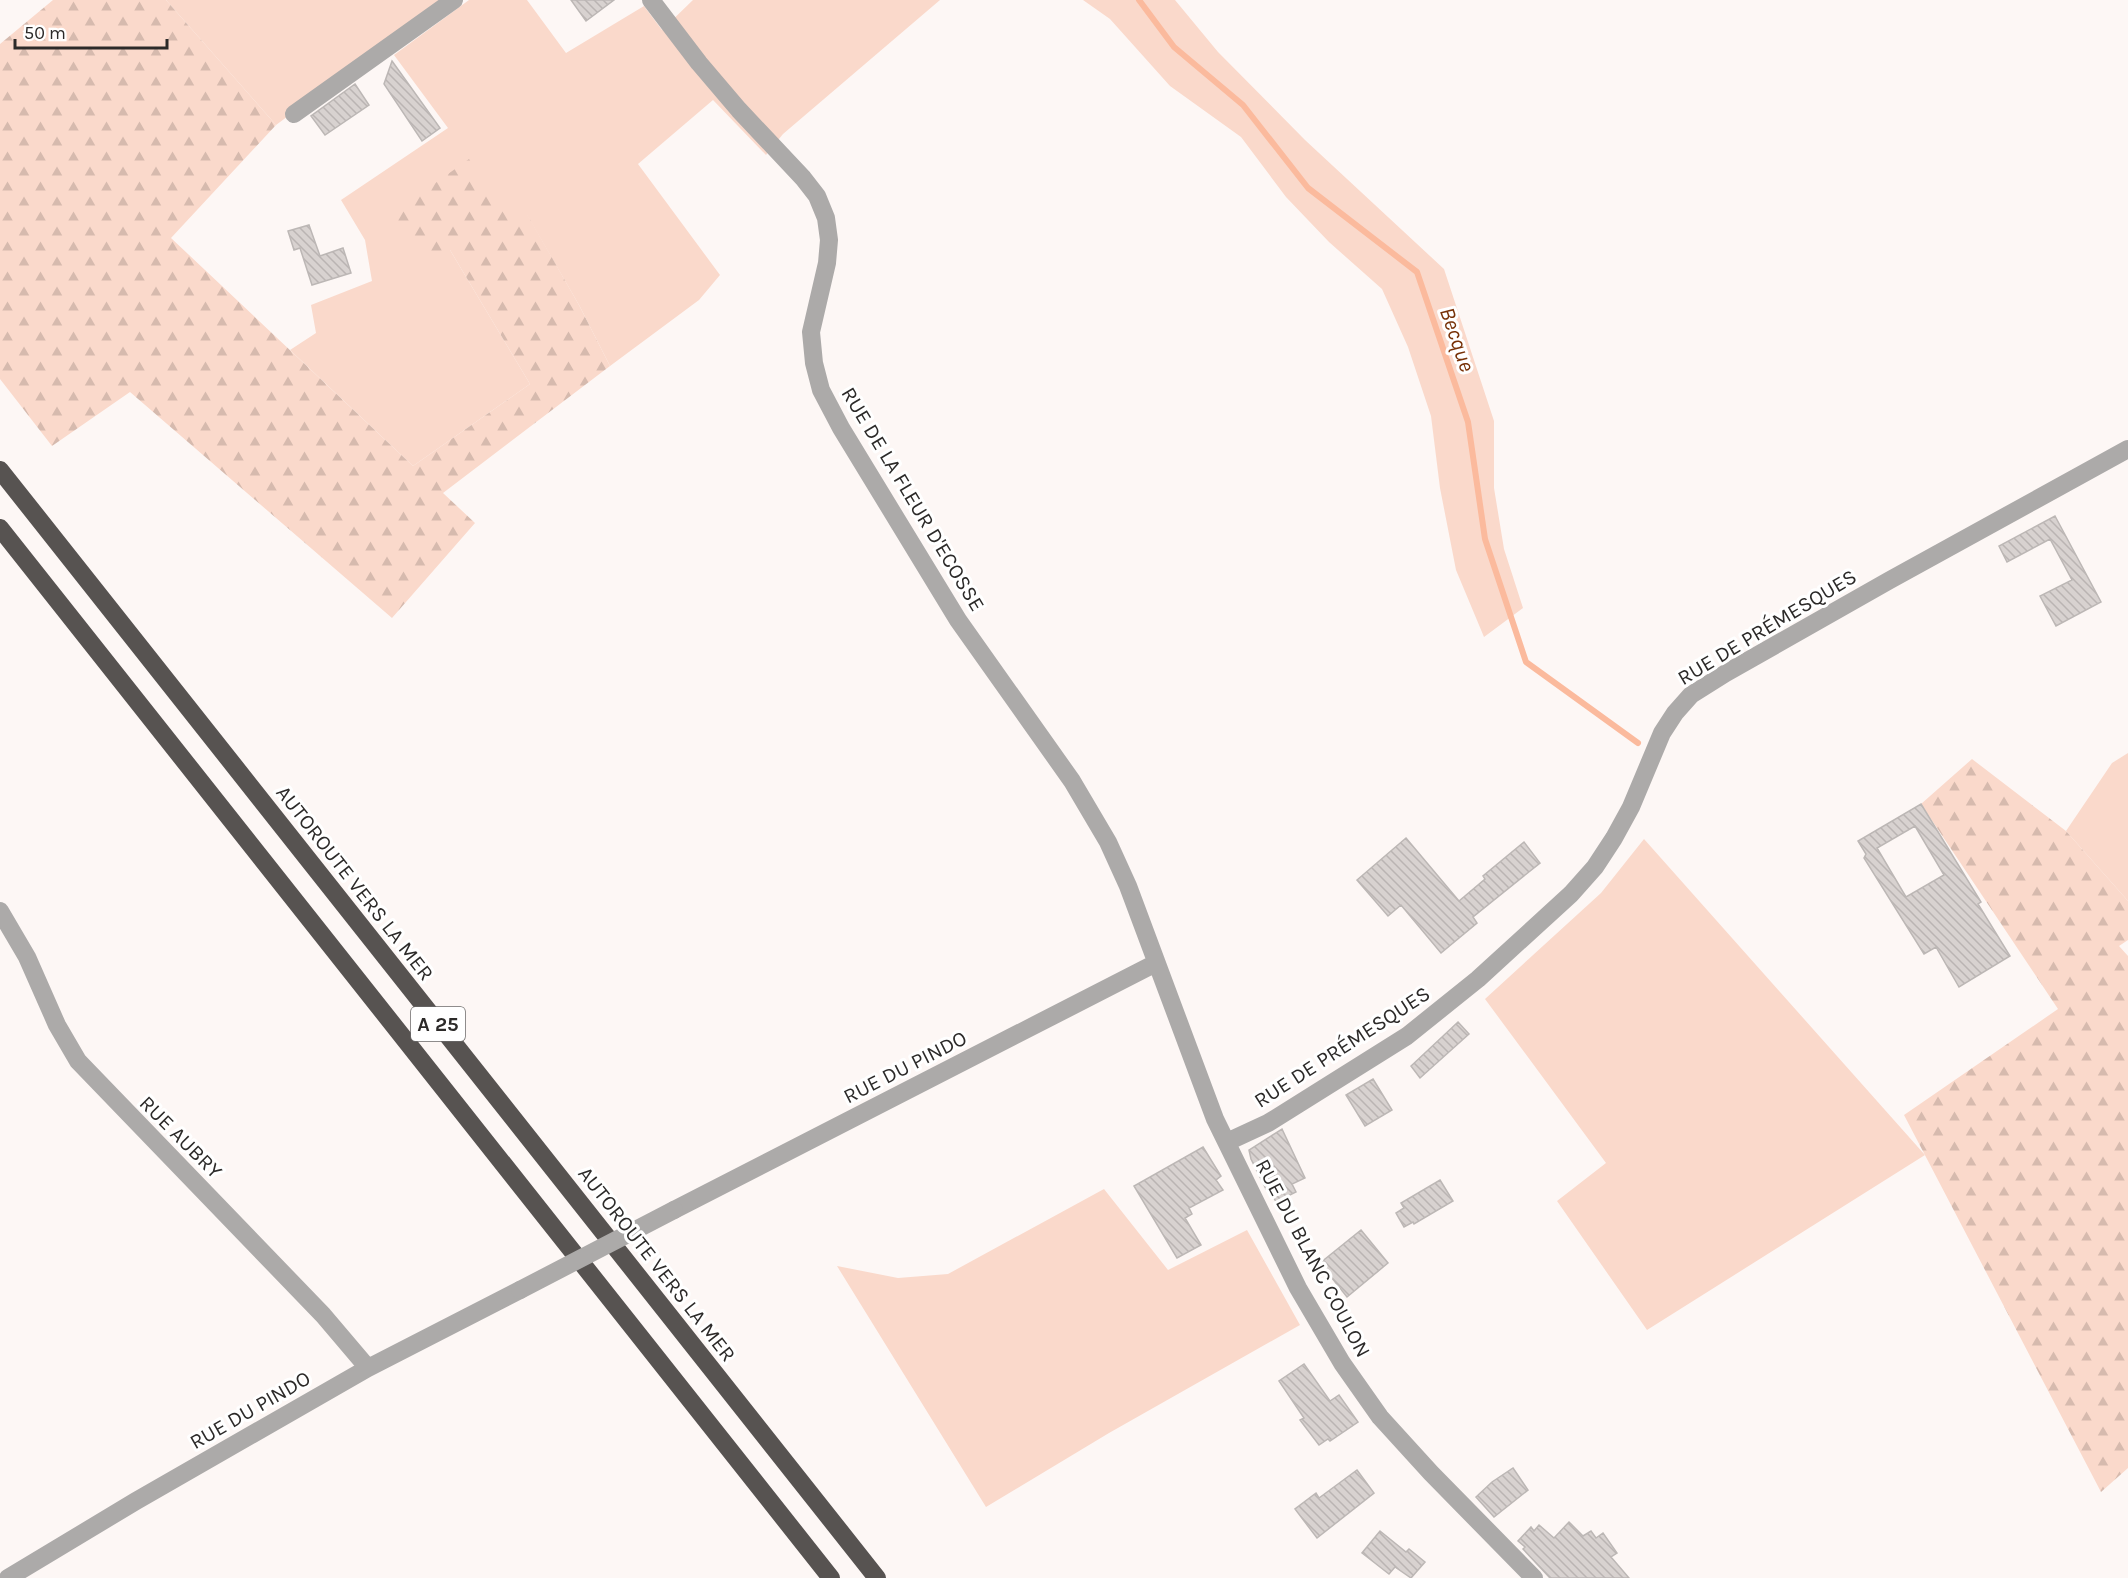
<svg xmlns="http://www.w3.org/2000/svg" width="2128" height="1578" font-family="Karla,sans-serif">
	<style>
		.green { fill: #fad9cb }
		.forest { fill: url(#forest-firs) }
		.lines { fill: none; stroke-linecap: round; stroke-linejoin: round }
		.stream { stroke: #fbba9d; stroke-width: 6 }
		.building { fill: url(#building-back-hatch); stroke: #bcb7b5; stroke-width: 1.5; fill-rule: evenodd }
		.minor { stroke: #acaaa9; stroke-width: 18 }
		.highway { stroke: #575351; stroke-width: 18 }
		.minor-bridge { stroke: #acaaa9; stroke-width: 18 }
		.labels { text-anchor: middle; stroke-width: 6; stroke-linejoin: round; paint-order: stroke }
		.shield { fill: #fff; stroke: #6b6a69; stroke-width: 1.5 }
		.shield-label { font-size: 20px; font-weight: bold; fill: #2c2a29 }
		.street-label { font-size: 21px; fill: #2c2a29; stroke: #fff }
		.water-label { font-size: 22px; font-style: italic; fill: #783208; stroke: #fff }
	</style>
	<defs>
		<pattern id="forest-firs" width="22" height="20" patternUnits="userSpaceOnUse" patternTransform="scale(1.5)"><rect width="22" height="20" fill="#fad9cb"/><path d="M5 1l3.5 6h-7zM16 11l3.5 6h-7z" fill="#d6baae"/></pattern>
		<pattern id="building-back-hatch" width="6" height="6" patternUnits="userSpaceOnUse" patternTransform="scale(1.5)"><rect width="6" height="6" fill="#d8d2d0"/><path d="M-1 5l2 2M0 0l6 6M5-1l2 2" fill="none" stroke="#bab4b3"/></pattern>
	</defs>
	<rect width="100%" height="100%" fill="#fdf7f5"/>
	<path class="green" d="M 166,0 L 445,0 L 276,125 Z
		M 469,0 L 527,0 L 566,53 L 644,6 L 662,30 L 693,0 L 940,0 L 783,134 L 766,155 L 713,100 L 638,164 L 720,275 L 699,300 L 610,366 L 579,305 L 527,215 L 450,250 L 530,384 L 413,466 L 290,350 L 316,333 L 311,305 L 372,281 L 365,240 L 341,200 L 448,128 L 394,55 Z
		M 1083,0 L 1175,0 L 1218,52 L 1305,140 L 1444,269 L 1494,421 L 1494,488 L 1504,549 L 1523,608 L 1484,637 L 1456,570 L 1440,488 L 1431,416 L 1408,347 L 1382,289 L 1329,242 L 1286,197 L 1241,137 L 1170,86 L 1110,19 Z
		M 2128,753 L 2128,901 L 2066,831 L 2112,763 Z
		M 1644,839 L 1925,1155 L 1647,1330 L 1557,1201 L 1606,1163 L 1485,999 L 1601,893 Z
		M 1104,1189 L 1168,1270 L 1247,1230 L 1300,1325 L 1109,1433 L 986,1507 L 837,1266 L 898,1278 L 948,1274 Z"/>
	<path class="forest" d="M 53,0 L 166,0 L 276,125 L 171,238 L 413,466 L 530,384 L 450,250 L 418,253 L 392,214 L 469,159 L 510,222 L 527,214 L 579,305 L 610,366 L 443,493 L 475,523 L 392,618 L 130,392 L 52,446 L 0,379 L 0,44 Z
		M 1972,759 L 2066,831 L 2128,901 L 2128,940 L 2119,946 L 2128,956 L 2128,1468 L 2101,1492 L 1904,1115 L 2058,1009 L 1921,804 Z"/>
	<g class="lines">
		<path class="stream" d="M 1139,0 L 1174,47 L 1243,105 L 1308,188 L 1417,272 L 1468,422 L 1485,539 L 1526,662 L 1638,743"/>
	</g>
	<path class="building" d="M 571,0 L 614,0 L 586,21 Z
		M 392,61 L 440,128 L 422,141 L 384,84 Z
		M 355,84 L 369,105 L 325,135 L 311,116 Z
		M 309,225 L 320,256 L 343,248 L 351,273 L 312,285 L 300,248 L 294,250 L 288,231 Z
		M 2055,516 L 2101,602 L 2056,626 L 2040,596 L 2072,580 L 2050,539 L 2007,562 L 1999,546 Z
		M 1921,804 L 1981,902 L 1978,904 L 2010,956 L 1959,987 L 1936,947 L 1924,954 L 1864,858 L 1866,854 L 1858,841 ZM 1915,826 L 1944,875 L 1906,897 L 1877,848 Z
		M 1406,838 L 1459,901 L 1485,879 L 1483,876 L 1524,842 L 1540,863 L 1473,917 L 1477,923 L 1441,953 L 1401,905 L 1388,916 L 1357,880 Z
		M 1458,1022 L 1469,1034 L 1420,1078 L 1411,1066 Z
		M 1373,1079 L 1392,1110 L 1365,1126 L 1346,1095 Z
		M 1282,1129 L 1305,1178 L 1292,1184 L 1296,1192 L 1276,1202 L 1269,1188 L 1266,1189 L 1251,1159 L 1249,1150 Z
		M 1203,1147 L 1221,1176 L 1216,1180 L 1223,1190 L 1189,1208 L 1192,1214 L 1185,1218 L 1201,1245 L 1177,1258 L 1134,1186 Z
		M 1440,1180 L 1453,1201 L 1414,1224 L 1413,1222 L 1404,1227 L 1396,1213 L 1404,1208 L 1401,1203 Z
		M 1361,1230 L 1388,1263 L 1347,1297 L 1320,1263 Z
		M 1304,1364 L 1330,1401 L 1339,1395 L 1358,1422 L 1330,1441 L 1328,1439 L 1319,1445 L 1300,1420 L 1304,1418 L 1279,1381 Z
		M 1513,1468 L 1528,1490 L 1494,1517 L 1476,1497 L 1492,1482 Z
		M 1357,1470 L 1374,1493 L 1317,1538 L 1295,1509 L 1316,1493 L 1319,1498 Z
		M 1569,1522 L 1583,1536 L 1591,1531 L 1596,1538 L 1603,1533 L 1617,1553 L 1611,1557 L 1629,1578 L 1550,1578 L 1523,1549 L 1525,1547 L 1518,1541 L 1531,1527 L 1534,1531 L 1539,1525 L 1554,1538 Z
		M 1380,1531 L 1406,1552 L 1409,1549 L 1425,1562 L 1411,1578 L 1395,1567 L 1389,1574 L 1362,1553 Z"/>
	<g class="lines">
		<path class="minor" d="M 651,0 L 699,63 L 739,110 L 803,178 L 817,196 L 826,218 L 829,240 L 827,263 L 811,332 L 814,363 L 821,390 L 841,428 L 958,620 L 1072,781 L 1108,842 L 1128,886 L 1215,1119 L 1298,1288 L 1342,1363 L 1380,1417 L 1431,1473 L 1534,1578
			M 294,114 L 454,0
			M 0,911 L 27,957 L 57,1025 L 78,1061 L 323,1315 L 368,1368
			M 1227,1142 L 1268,1123 L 1407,1036 L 1478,979 L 1571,894 L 1595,867 L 1614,838 L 1631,807 L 1662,733 L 1675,713 L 1691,695 L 1726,673 L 1890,580 L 2128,449
			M 674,1210 L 1156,963
			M 8,1578 L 136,1501 L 368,1368 L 520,1290"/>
		<path class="highway" d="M 0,470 L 877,1578
			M 0,528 L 831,1578"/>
		<path class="minor-bridge" d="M 520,1290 L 674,1210"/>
	</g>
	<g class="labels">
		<rect class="shield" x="411" y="1007" width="54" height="34" rx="4.5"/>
		<g class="shield-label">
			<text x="438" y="1031">A 25</text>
		</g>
		<g class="street-label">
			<text transform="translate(913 499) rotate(59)" y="7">RUE DE LA FLEUR D'ECOSSE</text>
			<text transform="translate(1767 627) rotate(-31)" y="7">RUE DE PRÉMESQUES</text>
			<text transform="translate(355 883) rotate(52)" y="7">AUTOROUTE VERS LA MER</text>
			<text transform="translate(1342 1047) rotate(-33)" y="7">RUE DE PRÉMESQUES</text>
			<text transform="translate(905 1067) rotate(-27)" y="7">RUE DU PINDO</text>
			<text transform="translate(181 1137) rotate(45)" y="7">RUE AUBRY</text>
			<text transform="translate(1313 1258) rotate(62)" y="7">RUE DU BLANC COULON</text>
			<text transform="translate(657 1264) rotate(52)" y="7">AUTOROUTE VERS LA MER</text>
			<text transform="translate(250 1410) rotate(-30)" y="7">RUE DU PINDO</text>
		</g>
		<g class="water-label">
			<text transform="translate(1458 339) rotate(71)" y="8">Becque</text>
		</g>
	</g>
	<path d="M15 39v9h152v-9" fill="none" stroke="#2c2a29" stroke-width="3"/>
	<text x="24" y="39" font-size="18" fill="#2c2a29" stroke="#ffffff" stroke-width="4.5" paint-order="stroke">50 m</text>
</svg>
